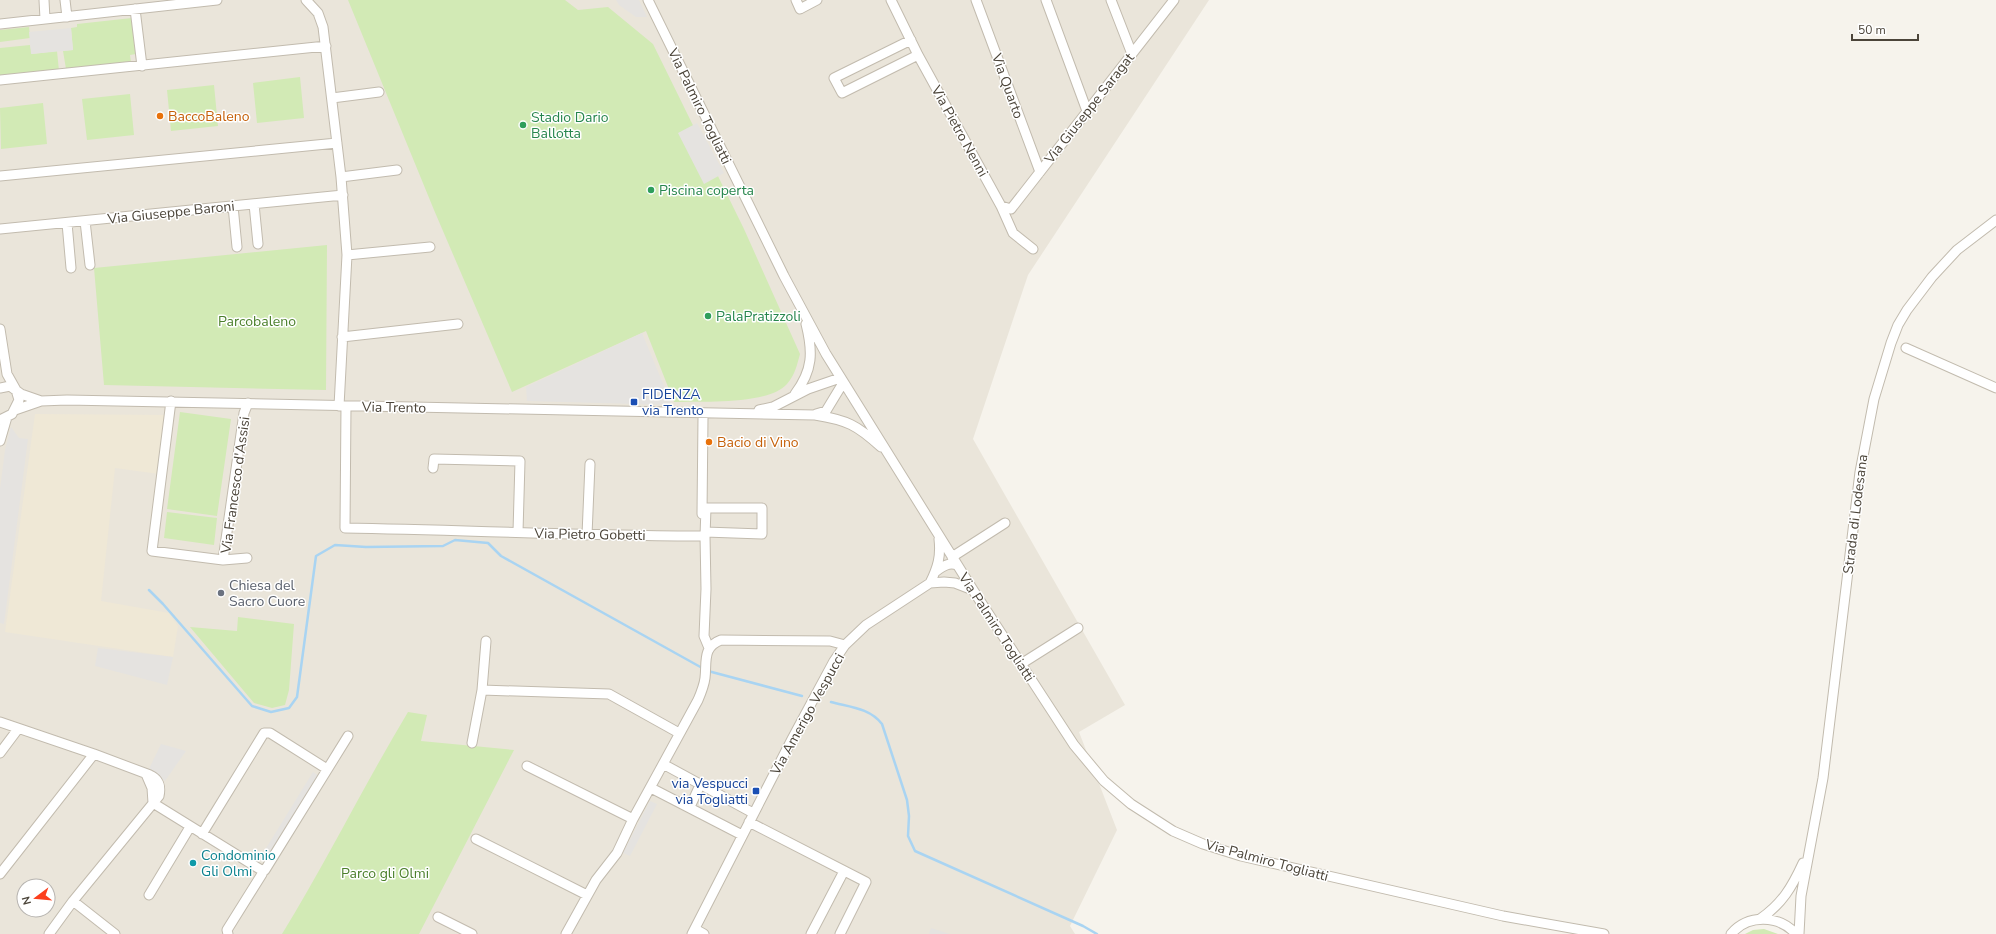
<svg xmlns="http://www.w3.org/2000/svg" width="1996" height="934" font-family="'Nunito Sans',sans-serif">
	<style>
		.residential { fill: #eae5da; fill-rule: evenodd }
		.education { fill: #efe8d6 }
		.green { fill: #d2eab5 }
		.parking { fill: #e5e3e0 }
		.lines { fill: none; stroke-linecap: round; stroke-linejoin: round }
		.stream { stroke: #a9d4f2; stroke-width: 2.5 }
		.minor-casing { stroke: #c2bbae; stroke-width: 11 }
		.minor { stroke: #fff; stroke-width: 9 }
		.food-dot { fill: #e8710a; stroke: #fff; stroke-width: 1.5 }
		.leisure-dot { fill: #2e9e5b; stroke: #fff; stroke-width: 1.5 }
		.transit-dot { fill: #1a4fb4; stroke: #fff; stroke-width: 1.5 }
		.worship-dot { fill: #6b7280; stroke: #fff; stroke-width: 1.5 }
		.culture-dot { fill: #0f9aa8; stroke: #fff; stroke-width: 1.5 }
		.labels { text-anchor: middle; stroke-width: 3; stroke-linejoin: round; paint-order: stroke }
		.street-label { font-size: 14px; fill: #4b4439; stroke: #fff }
		.food-label { font-size: 14px; fill: #c56008; stroke: #fff; text-anchor: start }
		.leisure-label { font-size: 14px; fill: #27864d; stroke: #fff; text-anchor: start }
		.park-label { font-size: 14px; fill: #4a7f2a; stroke: #fff }
		.transit-label { font-size: 14px; fill: #164399; stroke: #fff; text-anchor: start }
		.worship-label { font-size: 14px; fill: #5b616d; stroke: #fff; text-anchor: start }
		.culture-label { font-size: 14px; fill: #0d838f; stroke: #fff; text-anchor: start }
	</style>
	<rect width="100%" height="100%" fill="#f6f3ec"/>
	<path class="residential" d="M 0,0 L 1209,0 L 1028,275 L 973,439 L 1125,705 L 1079,732 L 1117,830 L 1070,926 L 1075,934 L 0,934 ZM 24,886 L 48,886 L 48,910 L 24,910 Z"/>
	<path class="education" d="M 35,414 L 167,415 L 159,474 L 115,468 L 101,601 L 169,613 L 178,626 L 173,657 L 5,632 Z"/>
	<path class="green" d="M 348,0 L 565,0 L 578,10 L 608,7 L 653,44 L 744,229 L 800,354 C 797,365 795,375 787,384 C 769,405 701,401 674,402 L 646,331 L 512,392 L 434,210 Z
		M 132,18 L 136,54 L 130,55 L 131,62 L 66,69 L 63,51 L 73,50 L 71,28 L 77,27 L 77,24 Z
		M 29,27 L 30,38 L 0,42 L 0,30 Z
		M 30,45 L 32,54 L 57,51 L 59,71 L 0,77 L 0,48 Z
		M 300,77 L 304,118 L 257,123 L 253,83 Z
		M 214,85 L 218,126 L 171,131 L 167,90 Z
		M 130,94 L 134,135 L 87,140 L 82,99 Z
		M 43,103 L 47,144 L 1,149 L 0,108 Z
		M 327,245 L 326,390 L 104,385 L 94,268 Z
		M 180,412 L 231,419 L 217,516 L 167,509 Z
		M 167,512 L 217,518 L 214,545 L 164,538 Z
		M 238,617 L 294,624 L 289,690 L 285,705 L 272,708 L 254,703 L 190,627 L 237,631 Z
		M 408,712 L 427,715 L 421,741 L 514,750 L 419,934 L 282,934 C 327,861 364,785 408,712 Z
		M 1764,929 L 1778,934 L 1745,934 L 1753,930 Z"/>
	<path class="parking" d="M 616,0 L 639,0 L 647,17 L 636,17 L 619,5 Z
		M 71,28 L 73,50 L 31,54 L 29,32 Z
		M 697,123 L 724,173 L 704,184 L 678,133 Z
		M 642,333 L 672,405 L 527,401 L 526,387 Z
		M 11,427 L 19,438 L 28,439 L 4,624 L 0,623 L 0,489 L 5,450 Z
		M 98,648 L 173,657 L 167,685 L 95,666 Z
		M 161,744 L 186,751 L 165,781 L 149,769 Z
		M 313,772 L 319,776 L 266,862 L 260,858 Z
		M 650,801 L 657,804 L 630,856 L 623,853 Z
		M 931,928 L 950,934 L 929,934 Z"/>
	<g class="lines">
		<path class="stream" d="M 149,590 L 163,604 L 252,706 L 271,712 L 289,708 L 297,697 L 316,556 L 335,545 L 366,547 L 443,546 L 455,540 L 488,543 L 501,556 L 704,669
			M 708,671 L 802,696
			M 831,702 C 850,707 870,708 882,724 L 907,800 L 909,816 L 908,836 L 915,851 L 1083,926 L 1097,934"/>
		<defs>
			<path id="minor" d="M 44,0 L 45,19
				M 65,0 L 67,17
				M 306,0 L 318,13 L 323,27 L 341,177 L 347,255 L 339,406
				M 648,0 L 784,276 L 826,354 L 973,590 L 1074,745 L 1104,781 L 1131,804 L 1173,831 L 1203,844 L 1241,856 L 1503,916 L 1604,934
				M 796,0 L 800,9 L 817,0
				M 891,0 L 918,55 L 1001,206 L 1013,233 L 1033,249
				M 976,0 L 1040,172
				M 1046,0 L 1087,111
				M 1111,0 L 1132,54
				M 135,9 L 142,66
				M 0,24 L 217,0
				M 911,40 L 834,78 L 842,93 L 918,55
				M 0,80 L 326,46
				M 332,98 L 379,92
				M 0,176 L 337,143
				M 341,177 L 397,170
				M 254,204 L 258,244
				M 233,206 L 237,247
				M 1001,206 L 1011,209 L 1174,0
				M 85,221 L 90,265
				M 67,223 L 71,268
				M 0,229 L 343,195
				M 347,255 L 430,247
				M 0,329 L 7,374 L 16,390 L 19,400 L 12,414 L 0,420
				M 342,337 L 458,324
				M 1906,348 L 1996,388
				M 0,388 L 10,386 L 21,394 L 41,401
				M 795,394 C 813,370 813,352 806,324
				M 171,401 L 152,551 L 223,560 L 244,413 L 248,403
				M 346,406 L 345,528 C 465,530 585,536 705,536 L 706,589 L 704,636 L 709,648
				M 15,410 L 41,401 L 67,400 L 815,415 C 847,420 857,425 881,447
				M 759,410 L 773,407 L 808,389 L 840,378
				M 816,414 L 826,411 L 843,383
				M 0,441 L 7,417
				M 433,468 L 434,459 L 520,461 L 518,532
				M 702,514 L 703,418
				M 587,535 L 590,464
				M 705,536 L 706,508 L 762,508 L 762,534 L 705,532
				M 952,557 L 1005,523
				M 223,560 L 247,558
				M 935,572 C 942,567 948,562 957,565
				M 930,583 C 938,567 941,556 939,539
				M 1021,664 L 1078,628
				M 482,690 L 609,694 L 679,733
				M 0,722 L 94,754
				M 472,743 L 482,690 L 486,641
				M 0,753 L 18,729
				M 663,764 L 753,813
				M 527,766 L 633,819
				M 146,774 L 152,788 L 153,803
				M 651,788 L 742,835
				M 153,803 L 263,871
				M 690,807 L 700,785
				M 749,822 L 866,882 L 840,934
				M 202,834 L 264,733 L 270,733 L 327,769
				M 476,839 L 587,895
				M 263,871 L 265,870 L 348,736
				M 0,874 L 94,754 L 150,775 C 159,779 161,787 159,796 L 73,901 L 49,934
				M 149,895 L 190,827
				M 73,901 L 115,934
				M 438,917 L 472,934
				M 1760,919 C 1782,904 1792,887 1803,863
				M 695,929 L 704,934
				M 228,934 L 227,930 L 262,874 L 263,871
				M 566,934 L 596,880 L 617,853 L 633,819 L 698,700 C 701,693 704,686 705,678 C 707,662 702,647 721,640 L 830,641 L 845,645
				M 692,934 L 792,739 L 834,661 L 845,645 L 866,625 L 930,583 L 944,582 L 955,583 L 973,590
				M 811,934 L 844,871
				M 1731,934 C 1748,914 1779,915 1796,934
				M 1799,934 L 1801,896 L 1823,778 L 1860,472 L 1874,399 L 1891,343 L 1898,325 L 1907,310 L 1932,277 L 1957,250 L 1996,220"/>
		</defs>
		<use href="#minor" class="minor-casing"/>
		<use href="#minor" class="minor"/>
	</g>
	<g class="food-dot">
		<circle cx="160" cy="116" r="4"/>
		<circle cx="709" cy="442" r="4"/>
	</g>
	<g class="leisure-dot">
		<circle cx="523" cy="125" r="4"/>
		<circle cx="651" cy="190" r="4"/>
		<circle cx="708" cy="316" r="4"/>
	</g>
	<g class="transit-dot">
		<rect x="630" y="398" width="8" height="8" rx="2"/>
		<rect x="752" y="787" width="8" height="8" rx="2"/>
	</g>
	<circle class="worship-dot" cx="221" cy="593" r="4"/>
	<circle class="culture-dot" cx="193" cy="863" r="4"/>
	<g class="labels">
		<g class="street-label">
			<text transform="translate(1008 86) rotate(70)" y="5">Via Quarto</text>
			<text transform="translate(700 106) rotate(64)" y="5">Via Palmiro Togliatti</text>
			<text transform="translate(1089 108) rotate(-52)" y="5">Via Giuseppe Saragat</text>
			<text transform="translate(960 131) rotate(61)" y="5">Via Pietro Nenni</text>
			<text transform="translate(171 212) rotate(-6)" y="5">Via Giuseppe Baroni</text>
			<text transform="translate(394 407) rotate(1)" y="5">Via Trento</text>
			<text transform="translate(235 485) rotate(-82)" y="5">Via Francesco d'Assisi</text>
			<text transform="translate(1855 514) rotate(-83)" y="5">Strada di Lodesana</text>
			<text transform="translate(590 534) rotate(1)" y="5">Via Pietro Gobetti</text>
			<text transform="translate(997 627) rotate(57)" y="5">Via Palmiro Togliatti</text>
			<text transform="translate(807 714) rotate(-61)" y="5">Via Amerigo Vespucci</text>
			<text transform="translate(1267 860) rotate(15)" y="5">Via Palmiro Togliatti</text>
		</g>
		<g class="food-label">
			<text x="168" y="121">BaccoBaleno</text>
			<text x="717" y="447">Bacio di Vino</text>
		</g>
		<g class="leisure-label">
			<text x="531" y="122">Stadio Dario<tspan x="531" dy="16">Ballotta</tspan></text>
			<text x="659" y="195">Piscina coperta</text>
			<text x="716" y="321">PalaPratizzoli</text>
		</g>
		<g class="park-label">
			<text x="257" y="326">Parcobaleno</text>
			<text x="385" y="878">Parco gli Olmi</text>
		</g>
		<g class="transit-label">
			<text x="642" y="399">FIDENZA<tspan x="642" dy="16">via Trento</tspan></text>
			<text x="748" y="788" text-anchor="end">via Vespucci<tspan x="748" dy="16">via Togliatti</tspan></text>
		</g>
		<g class="worship-label">
			<text x="229" y="590">Chiesa del<tspan x="229" dy="16">Sacro Cuore</tspan></text>
		</g>
		<g class="culture-label">
			<text x="201" y="860">Condominio<tspan x="201" dy="16">Gli Olmi</tspan></text>
		</g>
	</g>
	<g transform="translate(36 898) rotate(254)"><circle r="19" fill="#ffffff" stroke="#b7b4b0"/>
	<path d="M0-3L7 15L0 10L-7 15Z" fill="#fc3f1d"/>
	<text y="-6" font-size="11" font-weight="bold" text-anchor="middle" fill="#4b4439">N</text>
	</g>
	<path d="M1852 34v6h66v-6" fill="none" stroke="#4b4439" stroke-width="2"/>
	<text x="1858" y="34" font-size="12" fill="#4b4439" stroke="#ffffff" stroke-width="3" paint-order="stroke">50 m</text>
</svg>
